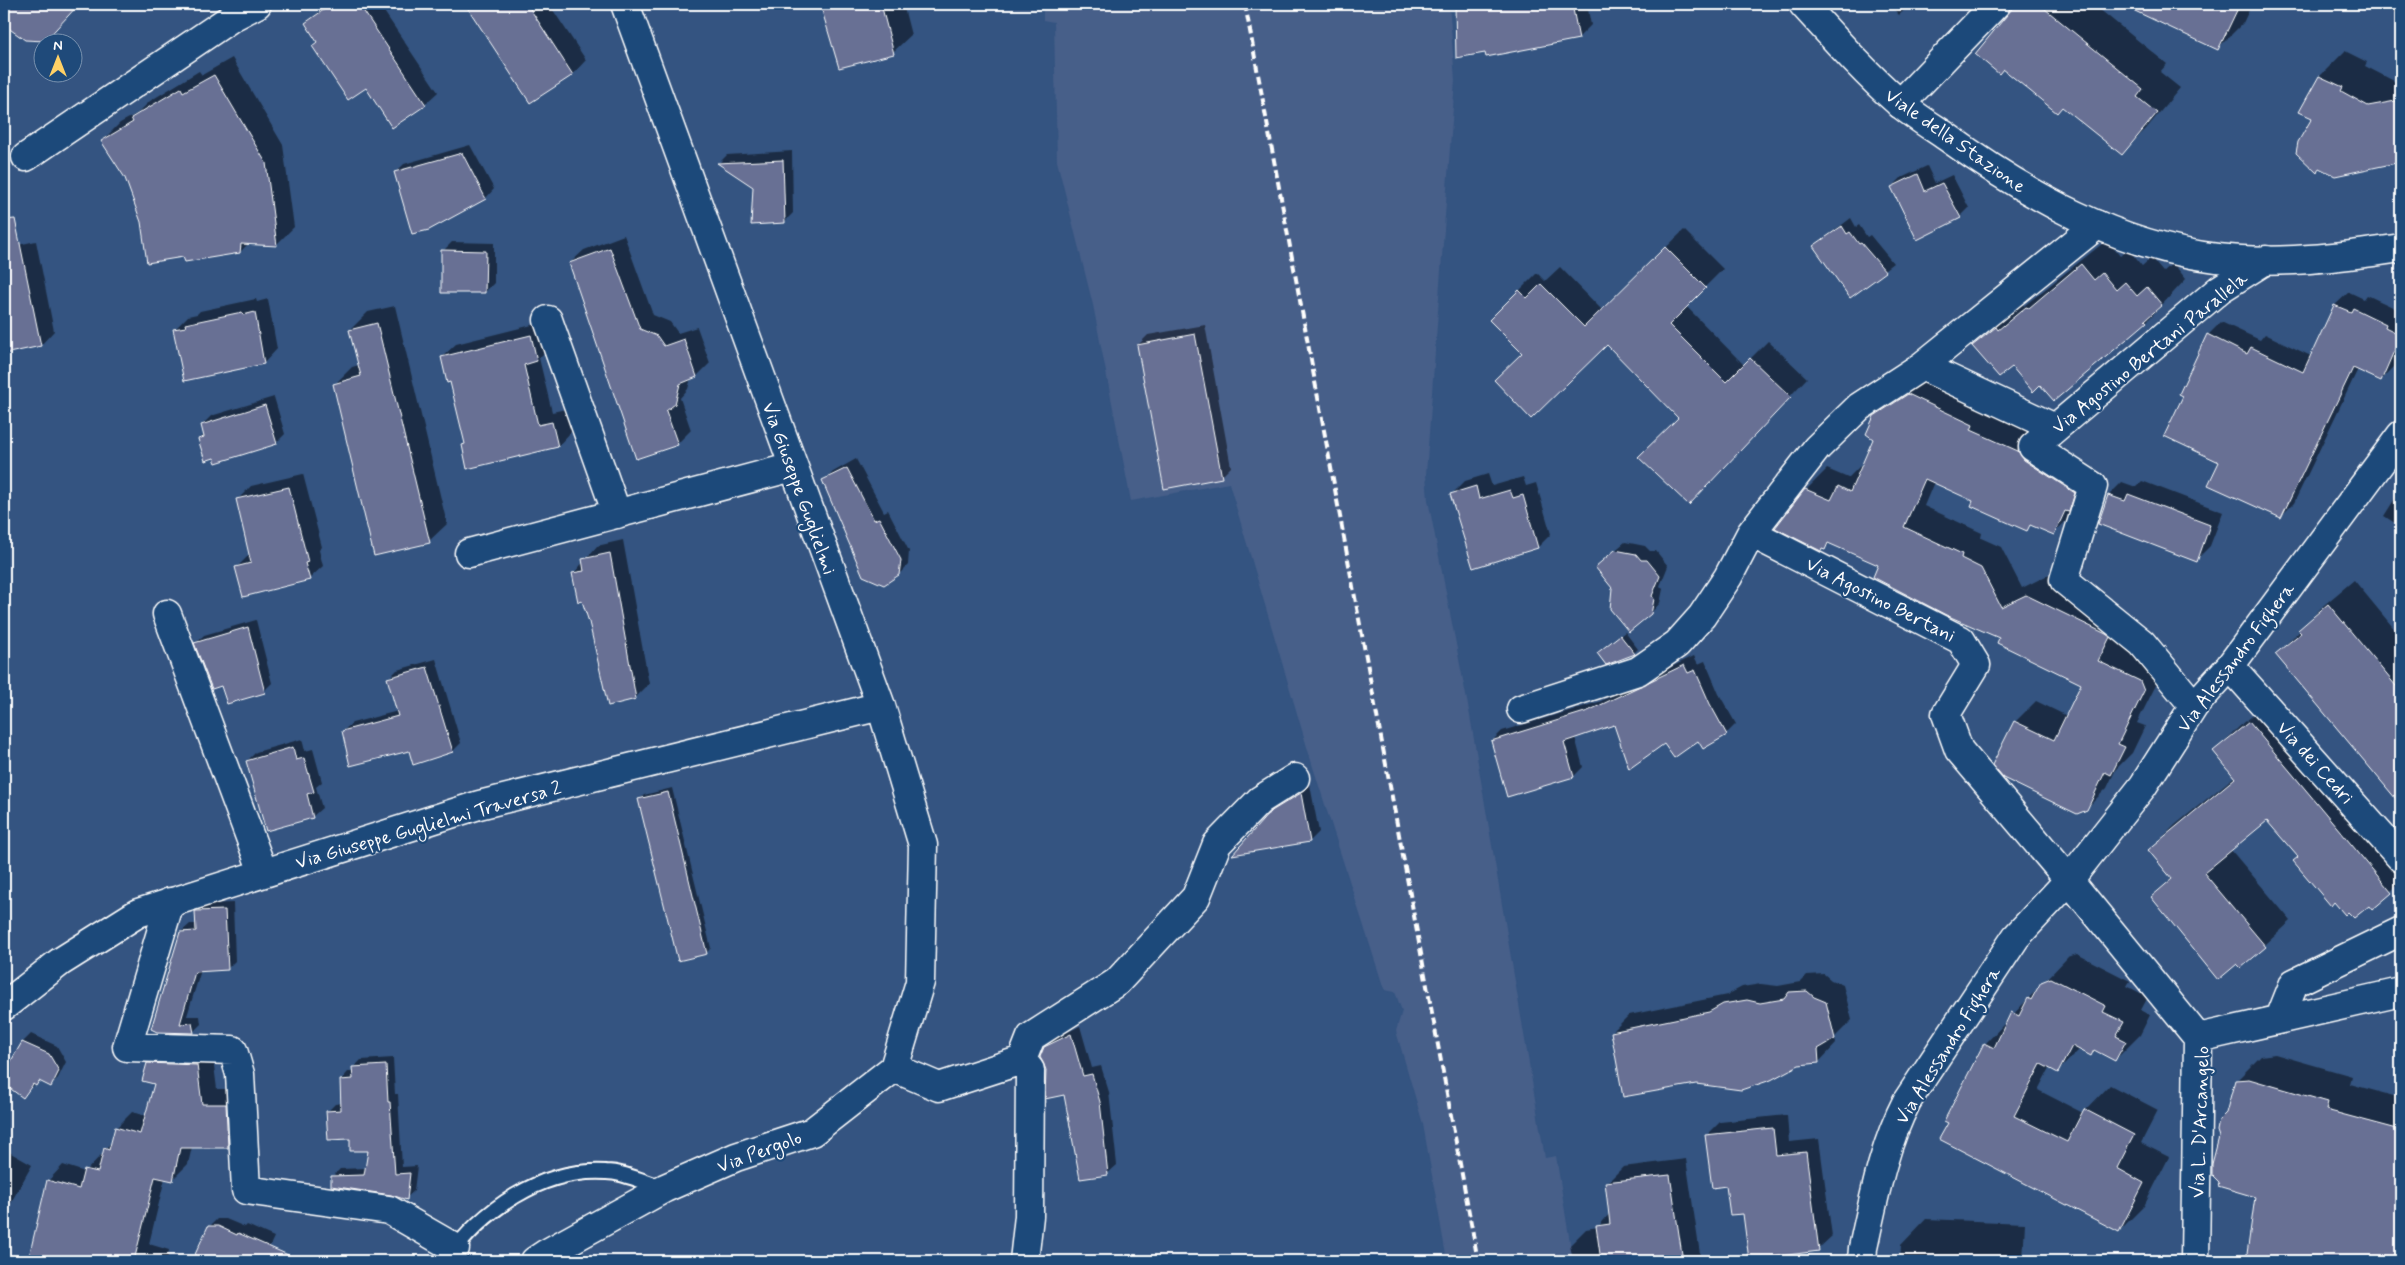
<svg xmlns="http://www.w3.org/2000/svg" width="2405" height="1265" font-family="Mynerve,sans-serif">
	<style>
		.built { fill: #475f89 }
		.shadow { fill: #0007 }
		.building { fill: #677094; stroke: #fff }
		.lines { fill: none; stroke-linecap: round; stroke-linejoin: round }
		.lane-casing { stroke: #fff; stroke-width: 18 }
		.street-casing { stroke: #fff; stroke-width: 31 }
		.primary-casing { stroke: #fff; stroke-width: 31 }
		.lane { stroke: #1f4a7a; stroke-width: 14 }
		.street { stroke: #1f4a7a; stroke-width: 28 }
		.primary { stroke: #1f4a7a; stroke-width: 28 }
		.rail { stroke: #fff; stroke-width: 4; stroke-dasharray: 8 4; stroke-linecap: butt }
		.labels { text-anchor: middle; stroke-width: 4.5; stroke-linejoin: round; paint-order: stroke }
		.street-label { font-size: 19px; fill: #fff; stroke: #1f4a7a }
	</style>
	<rect width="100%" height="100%" fill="#345481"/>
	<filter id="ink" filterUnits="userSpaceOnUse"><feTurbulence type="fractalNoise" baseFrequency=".02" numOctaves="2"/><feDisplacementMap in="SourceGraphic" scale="10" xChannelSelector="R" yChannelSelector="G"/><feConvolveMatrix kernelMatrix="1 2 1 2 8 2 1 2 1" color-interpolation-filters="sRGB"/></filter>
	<g filter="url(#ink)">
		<path class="built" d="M 1043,4 L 1449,4 L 1455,80 L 1426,474 L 1428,500 L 1470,716 L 1545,1158 L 1556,1156 L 1573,1261 L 1447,1261 L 1423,1124 L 1396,1031 L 1402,1011 L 1395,992 L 1385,990 L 1383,986 L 1312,764 L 1229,483 L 1131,501 L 1093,305 L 1057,161 L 1054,22 L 1043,20 Z"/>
		<path class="shadow" d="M 4,4 L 79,4 L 62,22 L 25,39 L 4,24 Z
			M 329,4 L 379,4 L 438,92 L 425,104 L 367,86 L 318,41 L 306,23 Z
			M 467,4 L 549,4 L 586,60 L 573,74 L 530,101 Z
			M 821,4 L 903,4 L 911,35 L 893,52 L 840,67 Z
			M 1456,4 L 1587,4 L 1591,25 L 1578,38 L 1457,57 Z
			M 1889,4 L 1911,4 L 1899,15 Z
			M 2017,4 L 2093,4 L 2167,64 L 2160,72 L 2180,88 L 2146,129 L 2121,154 L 2063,106 L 1977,53 Z
			M 2124,4 L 2252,4 L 2243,23 L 2218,48 Z
			M 2378,4 L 2401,4 L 2401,15 Z
			M 2345,51 L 2367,62 L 2365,66 L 2394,81 L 2401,80 L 2401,161 L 2335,175 L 2321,168 L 2317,171 L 2313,117 L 2320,76 Z
			M 232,58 L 283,145 L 294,227 L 276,245 L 249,243 L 240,252 L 184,256 L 142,221 L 126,178 L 102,141 L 120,123 L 138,113 L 150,101 L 199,71 L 202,75 Z
			M 470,145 L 494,189 L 486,198 L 428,229 L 396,172 L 404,164 Z
			M 792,151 L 793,213 L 784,222 L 754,186 L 719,163 L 727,155 Z
			M 1927,166 L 1935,183 L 1952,175 L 1969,208 L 1960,217 L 1892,187 L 1901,178 Z
			M 1851,218 L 1856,227 L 1859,225 L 1867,237 L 1870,235 L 1893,263 L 1850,296 L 1814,246 Z
			M 1684,230 L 1723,269 L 1686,306 L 1744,365 L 1768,341 L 1807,378 L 1707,485 L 1680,417 L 1607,343 L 1523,353 L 1490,320 L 1537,273 L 1545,281 L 1560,267 L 1602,310 Z
			M 624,235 L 653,315 L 670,322 L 678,333 L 697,327 L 710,363 L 697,376 L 691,378 L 688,389 L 680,398 L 691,430 L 677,444 L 570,263 L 584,250 Z
			M 2107,240 L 2120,256 L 2128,249 L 2142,266 L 2151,258 L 2163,272 L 2173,263 L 2186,279 L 2147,321 L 2054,399 L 2041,384 L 2012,365 L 1974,346 L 1999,321 L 2022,302 L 2024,306 Z
			M 36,241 L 54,331 L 41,345 L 4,353 L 4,248 Z
			M 452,242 L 494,243 L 494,283 L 485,292 L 443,251 Z
			M 2349,292 L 2364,299 L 2367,295 L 2399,310 L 2397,313 L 2401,315 L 2401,352 L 2395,366 L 2381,380 L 2358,369 L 2294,503 L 2281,516 L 2220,461 L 2184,395 L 2208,335 L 2221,322 L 2260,340 L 2265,334 L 2311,356 L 2335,305 Z
			M 256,299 L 257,302 L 268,299 L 277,349 L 264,363 L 174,330 L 188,316 L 197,314 L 200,311 Z
			M 395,306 L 447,524 L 429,541 L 334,385 L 352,367 L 359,365 L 350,330 L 368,312 Z
			M 544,322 L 550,347 L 539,358 L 552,412 L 566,409 L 571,432 L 558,446 L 468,467 L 463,445 L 466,442 L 451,381 L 442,357 L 456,344 Z
			M 1205,325 L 1231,467 L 1221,477 L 1138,345 L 1148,335 Z
			M 1929,374 L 2045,440 L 2095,472 L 2074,513 L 2053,534 L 2032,524 L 2027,529 L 1975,500 L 1934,482 L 1924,506 L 1982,533 L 1981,538 L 2001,547 L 2022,588 L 2048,575 L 2127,614 L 2164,669 L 2137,723 L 2145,726 L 2132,753 L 2116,769 L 2107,788 L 2086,809 L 2015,722 L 2036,701 L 2067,716 L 2082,683 L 1880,565 L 1830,543 L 1824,549 L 1806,490 L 1827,469 L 1848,478 L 1860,466 L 1862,467 L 1875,438 L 1875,417 L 1896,396 Z
			M 274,397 L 285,434 L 276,443 L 215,457 L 199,439 L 205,434 L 202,425 L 211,416 Z
			M 856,459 L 884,512 L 888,510 L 909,551 L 908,565 L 899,574 L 824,481 L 833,472 Z
			M 303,474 L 322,547 L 319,550 L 323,566 L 309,579 L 237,567 L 250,554 L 238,499 L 251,486 Z
			M 1488,474 L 1492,486 L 1523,477 L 1526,486 L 1536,483 L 1551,534 L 1538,547 L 1474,567 L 1452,494 L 1465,481 Z
			M 2142,481 L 2223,512 L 2210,546 L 2196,560 L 2109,495 L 2122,482 L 2136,487 Z
			M 2401,489 L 2401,527 L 2384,516 Z
			M 623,540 L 649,684 L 635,698 L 590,622 L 574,573 L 597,546 Z
			M 1625,542 L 1645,546 L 1650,551 L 1656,551 L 1668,566 L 1660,586 L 1663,589 L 1660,603 L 1651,613 L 1606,558 Z
			M 2354,580 L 2401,637 L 2401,803 L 2277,654 L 2324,605 Z
			M 256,620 L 272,683 L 264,691 L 221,684 L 196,643 L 204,635 Z
			M 1625,632 L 1638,649 L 1634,653 L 1606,664 L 1603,649 Z
			M 1694,656 L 1698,664 L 1705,661 L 1719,694 L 1736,724 L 1726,734 L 1703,748 L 1698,739 L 1665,742 L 1615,724 L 1575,737 L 1583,767 L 1574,776 L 1492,741 L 1502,731 L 1599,702 Z
			M 436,659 L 461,743 L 453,751 L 410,750 L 343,731 L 352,723 L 398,711 L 388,679 L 397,670 Z
			M 2274,698 L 2401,849 L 2401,882 L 2372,908 L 2299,857 L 2267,819 L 2231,850 L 2291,921 L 2241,967 L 2152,897 L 2173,877 L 2150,850 L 2175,825 L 2235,776 L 2215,751 L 2240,726 Z
			M 302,739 L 305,751 L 313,749 L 322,782 L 316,787 L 322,808 L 312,817 L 247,761 L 256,752 Z
			M 1310,785 L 1319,832 L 1310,841 L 1235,854 L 1280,803 Z
			M 672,788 L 711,948 L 707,952 L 679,959 L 640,799 L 644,795 Z
			M 233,903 L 235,961 L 227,969 L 201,970 L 187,1016 L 200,1016 L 201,1024 L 193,1032 L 157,1031 L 181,932 L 190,924 L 197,924 L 196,912 L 204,904 Z
			M 2077,954 L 2130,981 L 2127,986 L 2148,997 L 2141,1010 L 2150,1015 L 2140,1035 L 2115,1060 L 2096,1050 L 2091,1055 L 2080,1049 L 2058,1071 L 2050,1067 L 2038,1090 L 2083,1113 L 2110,1085 L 2158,1110 L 2141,1143 L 2169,1157 L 2144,1206 L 2119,1231 L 1946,1120 L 1985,1044 L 2068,957 Z
			M 1824,974 L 1831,980 L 1843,985 L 1852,1020 L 1835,1037 L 1836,1044 L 1819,1062 L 1612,1032 L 1629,1015 L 1727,995 L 1742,987 L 1761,984 L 1778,986 L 1800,982 L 1807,975 Z
			M 1080,1026 L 1092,1068 L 1101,1066 L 1109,1092 L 1117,1165 L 1107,1174 L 1065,1093 L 1045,1048 L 1054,1039 Z
			M 31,1034 L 57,1046 L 66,1062 L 58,1078 L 50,1086 L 40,1080 L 22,1096 L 4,1082 L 4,1075 L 23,1042 Z
			M 164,1049 L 212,1050 L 217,1089 L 241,1089 L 243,1132 L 228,1147 L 192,1147 L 188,1164 L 173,1179 L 165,1178 L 149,1244 L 169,1250 L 167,1261 L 30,1261 L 48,1181 L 63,1165 L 85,1172 L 101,1155 L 103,1155 L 105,1149 L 113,1141 L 117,1127 L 132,1112 L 146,1116 L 156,1083 L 148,1064 Z
			M 2275,1054 L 2352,1076 L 2350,1084 L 2401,1098 L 2401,1261 L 2248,1261 L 2256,1196 L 2227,1114 L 2236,1081 L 2261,1056 Z
			M 393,1058 L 395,1094 L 398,1094 L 402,1167 L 417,1166 L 414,1191 L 406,1198 L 332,1177 L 340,1169 L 366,1168 L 369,1150 L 351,1137 L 328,1111 L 335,1104 L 342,1103 L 341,1080 L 348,1072 L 354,1072 L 354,1067 L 361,1060 Z
			M 1787,1115 L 1789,1142 L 1819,1139 L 1832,1236 L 1818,1249 L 1744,1212 L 1706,1136 L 1720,1122 Z
			M 9,1152 L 32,1165 L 4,1215 L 4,1157 Z
			M 1686,1159 L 1701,1261 L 1573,1261 L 1570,1245 L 1586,1229 L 1598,1227 L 1610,1213 L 1607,1183 L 1623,1167 Z
			M 217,1219 L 226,1219 L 245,1227 L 247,1225 L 274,1237 L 263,1261 L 193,1261 L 209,1227 Z
			M 1926,1219 L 2025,1223 L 2023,1261 L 1900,1261 L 1901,1245 Z"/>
		<path class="building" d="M 4,4 L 79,4 L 45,41 L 25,40 L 4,25 Z
			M 332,4 L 359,4 L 426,105 L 392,128 L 366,88 L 348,100 L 312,46 L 317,42 L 305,23 Z
			M 465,4 L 527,4 L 573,75 L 530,103 Z
			M 820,4 L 881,4 L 894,54 L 839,68 Z
			M 1455,4 L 1572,4 L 1579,39 L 1486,57 L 1485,53 L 1456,58 Z
			M 2016,4 L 2039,4 L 2143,89 L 2137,97 L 2157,113 L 2122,155 L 2062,107 L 2057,113 L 2003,69 L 1999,74 L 1975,54 Z
			M 2120,4 L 2240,4 L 2218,50 Z
			M 214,75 L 266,163 L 277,246 L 241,244 L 240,253 L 185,262 L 183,257 L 147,263 L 141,222 L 125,178 L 101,141 L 133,122 L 131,118 L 181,88 L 183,92 Z
			M 2319,76 L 2343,87 L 2341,91 L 2368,106 L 2401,100 L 2401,162 L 2335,176 L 2319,168 L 2317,173 L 2296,153 L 2298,142 L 2312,118 L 2299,112 Z
			M 462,153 L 486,199 L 429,230 L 412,234 L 394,172 Z
			M 783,160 L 785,223 L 751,225 L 753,187 L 717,163 Z
			M 1918,174 L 1925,191 L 1942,183 L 1961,218 L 1917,240 L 1891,187 Z
			M 15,219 L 41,346 L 4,354 L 4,220 Z
			M 1842,226 L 1847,234 L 1850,232 L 1859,244 L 1861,243 L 1886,272 L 1850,298 L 1813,246 Z
			M 1665,247 L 1706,288 L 1669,325 L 1726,382 L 1750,358 L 1791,397 L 1689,505 L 1638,457 L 1678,418 L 1607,345 L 1531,419 L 1494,380 L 1522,353 L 1489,320 L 1519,290 L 1527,298 L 1541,284 L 1584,327 Z
			M 610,248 L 640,329 L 657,336 L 664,346 L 684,339 L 697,377 L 680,384 L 675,404 L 666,411 L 678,445 L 636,459 L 569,263 Z
			M 441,250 L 486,251 L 485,293 L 441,293 Z
			M 2081,264 L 2094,280 L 2102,273 L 2116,290 L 2125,282 L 2137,296 L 2147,287 L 2162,305 L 2145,320 L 2147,322 L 2054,401 L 2040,385 L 2033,392 L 2012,367 L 1999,377 L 1972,346 L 1996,327 L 1998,330 L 2026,307 L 2029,308 Z
			M 2334,305 L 2351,312 L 2353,308 L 2386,324 L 2385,327 L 2401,335 L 2381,381 L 2353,368 L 2281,518 L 2208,485 L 2219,462 L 2164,436 L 2183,396 L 2179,394 L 2207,334 L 2247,354 L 2251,347 L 2303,372 Z
			M 242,312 L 243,315 L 255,312 L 264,364 L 184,381 L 173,329 L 186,327 L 185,324 Z
			M 377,323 L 430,543 L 374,556 L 333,384 L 361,376 L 349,330 Z
			M 1195,334 L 1222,478 L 1164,489 L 1137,345 Z
			M 531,335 L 537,361 L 524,365 L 538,425 L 552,422 L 558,447 L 467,469 L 462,445 L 465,444 L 450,382 L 447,383 L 441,357 Z
			M 1908,394 L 1973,425 L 1971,430 L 2018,451 L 2024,460 L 2075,493 L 2069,512 L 2065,511 L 2054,535 L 2030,525 L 2027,531 L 2002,520 L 1971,506 L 1973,501 L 1925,479 L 1904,527 L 1962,554 L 1961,558 L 1981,568 L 2001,607 L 2026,595 L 2106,634 L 2110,637 L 2098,661 L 2140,681 L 2144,691 L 2118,744 L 2125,747 L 2111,775 L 2105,772 L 2087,810 L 2077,814 L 2003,778 L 1992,765 L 2014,721 L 2054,740 L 2081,684 L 1997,643 L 1999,638 L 1946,615 L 1873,577 L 1878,565 L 1828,543 L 1825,550 L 1822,549 L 1821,551 L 1775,528 L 1805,489 L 1831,500 L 1838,486 L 1850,492 L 1873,439 L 1866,434 L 1874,416 Z
			M 265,405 L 277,444 L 216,463 L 214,458 L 205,461 L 198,439 L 204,437 L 201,425 Z
			M 847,468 L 874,520 L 879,518 L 901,560 L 899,575 L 884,585 L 863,576 L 822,480 Z
			M 1476,486 L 1479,499 L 1510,490 L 1513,498 L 1523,495 L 1538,548 L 1473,568 L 1450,494 Z
			M 289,487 L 308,562 L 305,563 L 310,580 L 243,597 L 235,567 L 251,563 L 236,499 Z
			M 2128,494 L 2210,525 L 2197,562 L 2098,524 L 2108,495 L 2125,501 Z
			M 1615,550 L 1636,554 L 1641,560 L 1647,560 L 1660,576 L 1652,596 L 1654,599 L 1651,614 L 1629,632 L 1610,609 L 1612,588 L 1595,567 Z
			M 610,553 L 636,699 L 608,706 L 589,622 L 582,601 L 578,602 L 572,573 L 584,571 L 582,559 Z
			M 2328,604 L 2401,692 L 2401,805 L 2275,654 L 2301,633 L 2298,630 Z
			M 248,627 L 265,693 L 227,704 L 221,686 L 212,689 L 194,643 Z
			M 1620,635 L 1635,654 L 1606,665 L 1597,653 Z
			M 1684,665 L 1688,673 L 1695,670 L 1710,704 L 1727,735 L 1703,749 L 1698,741 L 1674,758 L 1664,744 L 1629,769 L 1614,725 L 1564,742 L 1574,777 L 1507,797 L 1491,741 L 1588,711 Z
			M 427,667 L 453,752 L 413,765 L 409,751 L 350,766 L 342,731 L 398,716 L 387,678 Z
			M 2249,722 L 2392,893 L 2372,910 L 2369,906 L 2354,918 L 2348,912 L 2345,915 L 2334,902 L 2331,906 L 2293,861 L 2298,857 L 2267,821 L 2204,873 L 2266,947 L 2241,968 L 2237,964 L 2218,980 L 2151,897 L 2172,879 L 2148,850 L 2235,778 L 2213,751 Z
			M 293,747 L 296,760 L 304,758 L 314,792 L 307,794 L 313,818 L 266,831 L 246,761 Z
			M 668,792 L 707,954 L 678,961 L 638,799 Z
			M 1301,793 L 1310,842 L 1232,855 L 1270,812 Z
			M 225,910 L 228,970 L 195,972 L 180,1024 L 192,1023 L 194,1033 L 157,1032 L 151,1029 L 180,932 L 196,931 L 195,911 Z
			M 2051,978 L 2106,1006 L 2103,1012 L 2124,1022 L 2116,1036 L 2126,1041 L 2115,1061 L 2094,1050 L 2091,1056 L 2072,1046 L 2058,1073 L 2041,1064 L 2014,1116 L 2067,1142 L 2084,1109 L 2134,1135 L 2117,1168 L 2144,1183 L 2119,1232 L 1939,1139 L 1948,1123 L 1944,1121 L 1984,1043 L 1994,1048 L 2011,1012 L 2019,1016 L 2028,998 L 2031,1000 L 2041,982 Z
			M 1807,991 L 1814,997 L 1826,1002 L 1835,1039 L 1818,1049 L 1819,1063 L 1799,1065 L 1771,1080 L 1741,1090 L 1696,1084 L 1623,1097 L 1611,1032 L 1709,1012 L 1723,1004 L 1747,1000 L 1760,1003 L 1784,999 L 1789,992 Z
			M 1071,1034 L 1083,1076 L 1092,1074 L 1100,1102 L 1108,1175 L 1080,1179 L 1064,1095 L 1045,1099 L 1046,1070 L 1040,1057 L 1044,1047 Z
			M 22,1042 L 49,1054 L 59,1071 L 51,1087 L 39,1081 L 36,1086 L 33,1084 L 23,1098 L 4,1084 L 4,1073 Z
			M 147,1063 L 197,1065 L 202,1104 L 226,1104 L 228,1148 L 180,1148 L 173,1181 L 155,1177 L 134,1261 L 28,1261 L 47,1180 L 79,1189 L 84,1169 L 98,1172 L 104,1148 L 109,1150 L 115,1127 L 140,1134 L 154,1084 L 142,1081 Z
			M 386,1065 L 388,1102 L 390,1102 L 395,1174 L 410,1173 L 407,1200 L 391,1195 L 331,1186 L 331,1176 L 364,1175 L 368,1151 L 350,1151 L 350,1139 L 328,1140 L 326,1111 L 341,1110 L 340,1080 L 353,1079 L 352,1067 Z
			M 2249,1079 L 2328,1102 L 2326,1110 L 2401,1130 L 2401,1261 L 2246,1261 L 2255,1197 L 2218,1186 L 2219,1182 L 2212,1175 L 2212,1164 L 2219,1137 L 2217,1131 L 2219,1120 L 2226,1113 L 2235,1080 Z
			M 1773,1128 L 1776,1155 L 1806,1152 L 1819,1251 L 1749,1260 L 1743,1214 L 1730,1215 L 1726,1186 L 1712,1188 L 1705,1135 Z
			M 1670,1175 L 1683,1261 L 1601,1261 L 1596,1226 L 1610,1224 L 1605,1182 Z
			M 208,1226 L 218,1226 L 237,1235 L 238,1233 L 302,1261 L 192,1261 Z"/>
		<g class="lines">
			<defs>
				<path id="lane" d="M 446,1261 C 482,1210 541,1168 606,1172 C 624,1172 646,1183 664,1188"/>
				<path id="street" d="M 1900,104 L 1996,4
					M 26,157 L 234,16 L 257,4
					M 2097,225 L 1922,366 L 1859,407 L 1817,448 L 1751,533 L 1961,640 L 1976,665 L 1946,714 L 1959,750 L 2069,880 L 2198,1038
					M 548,320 L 617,514
					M 1922,366 L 2055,428
					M 469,553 L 793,467
					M 167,614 L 263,872
					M 2230,666 L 2401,858
					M 2194,706 L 2142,643 L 2064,580 L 2093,486 L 2033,447 L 2220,289 L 2266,260
					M 1521,709 L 1638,671 L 1677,644 L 1702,616 L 1728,577 L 1751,533
					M 170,902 L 127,1047 L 233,1050 L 240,1074 L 246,1190 L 389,1210 L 455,1248
					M 4,1006 L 60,962 L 138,913 L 479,805 L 881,706
					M 2280,1018 L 2294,983 L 2401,931
					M 2198,1038 L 2401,992
					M 1022,1060 L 1031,1037 L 1117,982 L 1196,897 L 1217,844 L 1260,800 L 1295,778
					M 894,1068 L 939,1087 L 1022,1060 L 1030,1070 L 1029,1216 L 1024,1261
					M 535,1261 L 547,1253 L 665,1188 L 736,1157 L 812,1132 L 894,1068 L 920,982 L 923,845 L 881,706 L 625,4
					M 1862,1261 L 1863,1248 C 1874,1198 1883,1147 1907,1101 L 2016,937 L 2069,880 L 2143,786 L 2194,706 L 2230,666 L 2401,435
					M 2195,1261 L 2198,1038"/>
				<path id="primary" d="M 1803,4 C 1834,38 1864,72 1898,102 C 1913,115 1931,126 1947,137 C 2027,195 2117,246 2217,258 C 2278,265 2341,257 2401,248"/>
			</defs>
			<use href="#lane" class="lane-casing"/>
			<use href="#street" class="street-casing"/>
			<use href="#primary" class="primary-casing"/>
			<use href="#lane" class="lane"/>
			<use href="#street" class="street"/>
			<use href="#primary" class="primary"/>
			<path class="rail" d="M 1245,4 L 1478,1261"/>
		</g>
	</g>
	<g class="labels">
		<g class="street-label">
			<text transform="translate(1956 140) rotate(35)" y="7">Viale della Stazione</text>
			<text transform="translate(2149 352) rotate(-39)" y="7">Via Agostino Bertani Parallela</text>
			<text transform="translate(800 488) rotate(70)" y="7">Via Giuseppe Guglielmi</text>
			<text transform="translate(1881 599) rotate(27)" y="7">Via Agostino Bertani</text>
			<text transform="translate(2235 657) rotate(-53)" y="7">Via Alessandro Fighera</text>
			<text transform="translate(2316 762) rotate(48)" y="7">Via dei Cedri</text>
			<text transform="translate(428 824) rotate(-16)" y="7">Via Giuseppe Guglielmi Traversa 2</text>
			<text transform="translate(1947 1045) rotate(-58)" y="7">Via Alessandro Fighera</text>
			<text transform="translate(2199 1122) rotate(-88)" y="7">Via L. D'Arcangelo</text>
			<text transform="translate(759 1151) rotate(-20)" y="7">Via Pergolo</text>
		</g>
	</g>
	<rect width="2405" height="1265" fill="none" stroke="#1f4a7a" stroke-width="20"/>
	<rect x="10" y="10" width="2385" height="1245" fill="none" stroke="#fff" stroke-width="2" filter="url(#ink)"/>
	<g transform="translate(58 58)"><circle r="24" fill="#1f4a7a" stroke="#7992af"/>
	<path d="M0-4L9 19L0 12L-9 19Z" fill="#ffd166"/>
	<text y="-8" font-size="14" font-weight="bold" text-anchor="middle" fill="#ffffff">N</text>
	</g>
</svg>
